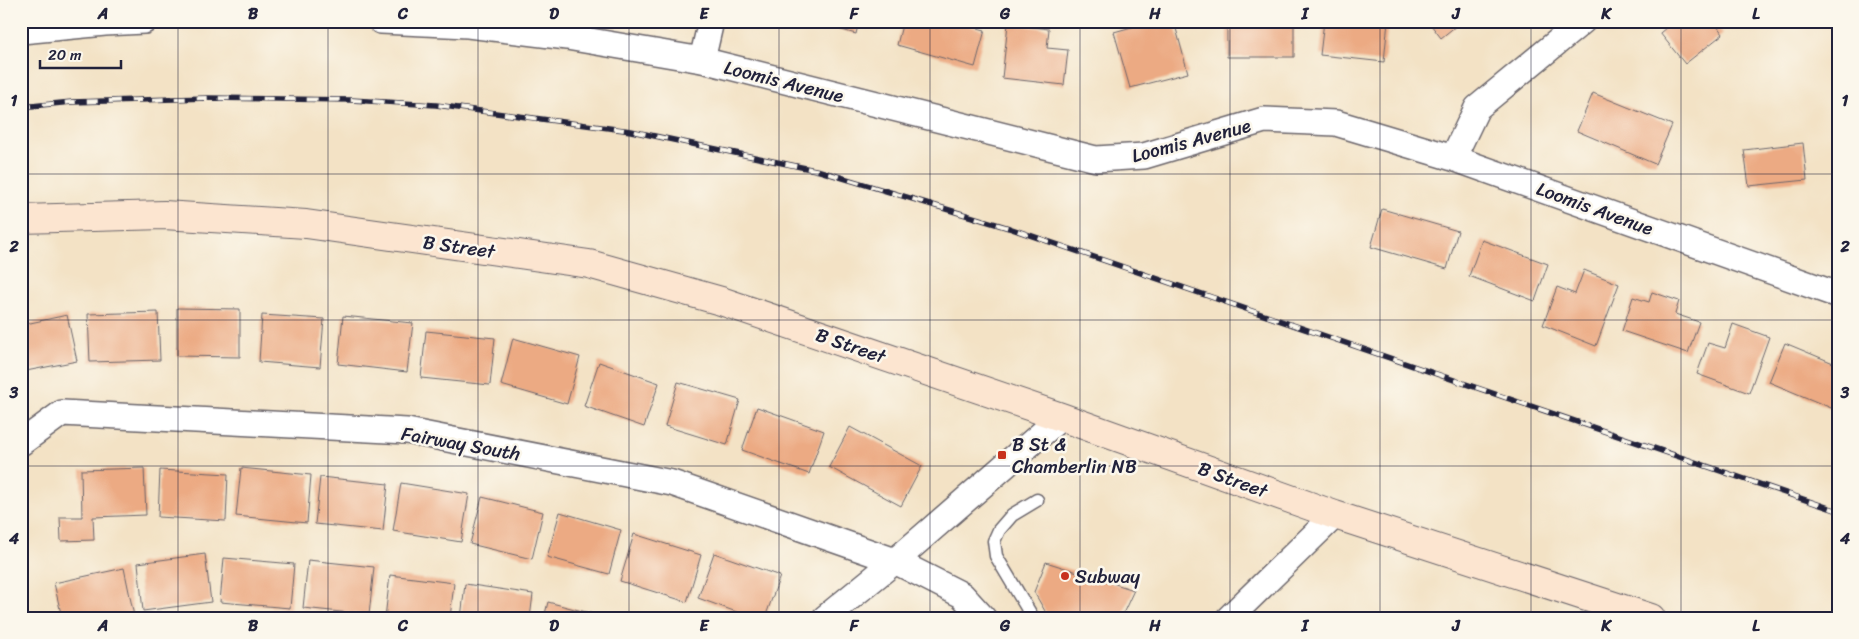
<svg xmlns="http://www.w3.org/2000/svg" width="1859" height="639" font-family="Sriracha,sans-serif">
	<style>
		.building { fill: #ecaa83 }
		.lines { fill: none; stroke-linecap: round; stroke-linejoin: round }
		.service-casing { stroke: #6b656b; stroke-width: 15 }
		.minor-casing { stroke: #6b656b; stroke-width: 28 }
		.secondary-casing { stroke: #6b656b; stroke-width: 30 }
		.service { stroke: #fff; stroke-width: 12 }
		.minor { stroke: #fff; stroke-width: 25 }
		.secondary { stroke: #fce5d0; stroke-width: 28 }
		.rail-casing { stroke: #22223b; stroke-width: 5.5 }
		.rail { stroke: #fbf7ec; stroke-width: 4; stroke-dasharray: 11; stroke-linecap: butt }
		.grid { fill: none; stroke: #22223b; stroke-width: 1; stroke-opacity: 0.55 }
		.poi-dot { fill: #c8321e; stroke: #fbf7ec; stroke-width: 2 }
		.labels { text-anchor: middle; stroke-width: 5; stroke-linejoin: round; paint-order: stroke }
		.street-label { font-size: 19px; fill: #22223b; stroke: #fbf7ec }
		.poi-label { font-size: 19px; fill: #22223b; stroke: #fbf7ec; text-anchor: start }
		.neatline { fill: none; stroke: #22223b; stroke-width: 2 }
		.grid-label { font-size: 16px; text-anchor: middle; font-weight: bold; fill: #22223b }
	</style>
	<rect width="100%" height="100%" fill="#fbf7ec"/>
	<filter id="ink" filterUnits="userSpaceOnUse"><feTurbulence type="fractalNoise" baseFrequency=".02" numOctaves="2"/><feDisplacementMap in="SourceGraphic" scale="10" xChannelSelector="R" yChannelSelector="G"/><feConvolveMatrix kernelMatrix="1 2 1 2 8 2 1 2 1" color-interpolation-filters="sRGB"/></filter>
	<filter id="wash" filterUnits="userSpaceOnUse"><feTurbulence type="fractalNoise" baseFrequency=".0096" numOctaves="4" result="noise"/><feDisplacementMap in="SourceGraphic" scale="20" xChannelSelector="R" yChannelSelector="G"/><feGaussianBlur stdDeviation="1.12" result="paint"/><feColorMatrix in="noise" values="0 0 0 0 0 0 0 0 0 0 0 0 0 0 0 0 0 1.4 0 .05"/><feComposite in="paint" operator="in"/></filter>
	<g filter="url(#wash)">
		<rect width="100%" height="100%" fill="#f3e2c5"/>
		<g id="blocks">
			<path class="building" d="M 810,21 L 859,21 L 856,34 Z
				M 903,21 L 952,21 L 985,30 L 975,67 L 897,45 Z
				M 1153,21 L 1174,21 L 1188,73 L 1130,88 L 1114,32 Z
				M 1227,21 L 1294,21 L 1294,57 L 1227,57 Z
				M 1324,21 L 1388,21 L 1384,62 L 1320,55 Z
				M 1428,21 L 1462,21 L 1441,38 Z
				M 1674,21 L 1713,21 L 1723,34 L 1685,64 L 1660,33 Z
				M 1008,24 L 1049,29 L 1047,48 L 1068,50 L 1064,85 L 1002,78 Z
				M 1593,93 L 1672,125 L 1655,164 L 1577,131 Z
				M 1803,143 L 1807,180 L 1749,186 L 1744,150 Z
				M 1382,209 L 1458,231 L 1447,269 L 1371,247 Z
				M 1482,240 L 1548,264 L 1535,301 L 1469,276 Z
				M 1584,270 L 1619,284 L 1596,346 L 1543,325 L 1557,287 L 1575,294 Z
				M 1652,292 L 1679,301 L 1675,314 L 1699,322 L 1688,353 L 1622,331 L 1633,297 L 1649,302 Z
				M 177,308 L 240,309 L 240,357 L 177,356 Z
				M 158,312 L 160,360 L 90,362 L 88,314 Z
				M 67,315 L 77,361 L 21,372 L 21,325 Z
				M 262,315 L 324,319 L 320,367 L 259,362 Z
				M 343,316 L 413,323 L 407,372 L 338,364 Z
				M 1733,324 L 1769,337 L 1749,393 L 1697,374 L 1708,343 L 1725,348 Z
				M 426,331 L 495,338 L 490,385 L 421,378 Z
				M 513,338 L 580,357 L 567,404 L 501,385 Z
				M 1785,343 L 1838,365 L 1838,405 L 1836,410 L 1769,382 Z
				M 599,362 L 659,383 L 644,427 L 584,406 Z
				M 678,382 L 740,400 L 727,445 L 665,426 Z
				M 757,407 L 824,431 L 809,474 L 742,450 Z
				M 850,427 L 922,466 L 901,506 L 829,467 Z
				M 144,468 L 146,515 L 93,517 L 94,540 L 61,541 L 60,517 L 82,517 L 81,470 Z
				M 241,468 L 311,475 L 307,523 L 236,516 Z
				M 160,470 L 228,474 L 226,521 L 158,517 Z
				M 320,477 L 388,484 L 383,531 L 315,524 Z
				M 401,483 L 469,494 L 461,542 L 393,531 Z
				M 482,497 L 543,512 L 532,559 L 470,544 Z
				M 560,512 L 621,530 L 609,574 L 547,557 Z
				M 634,534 L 701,555 L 687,602 L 620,581 Z
				M 714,553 L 780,576 L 765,618 L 753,618 L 698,598 Z
				M 205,554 L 211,602 L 143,611 L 138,563 Z
				M 224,558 L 294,564 L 290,608 L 220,602 Z
				M 308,560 L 374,567 L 369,615 L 303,608 Z
				M 1046,562 L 1134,590 L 1121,618 L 1049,618 L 1034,592 Z
				M 124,568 L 134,616 L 126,618 L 62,618 L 54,583 Z
				M 390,575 L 454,583 L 450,618 L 385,618 Z
				M 465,584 L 533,594 L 530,618 L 461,618 Z
				M 548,602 L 605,617 L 605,618 L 544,618 Z"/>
		</g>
	</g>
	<g filter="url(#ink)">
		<use href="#blocks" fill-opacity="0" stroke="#6b656b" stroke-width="1"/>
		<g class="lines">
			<defs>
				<path id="service" d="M 1033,618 L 996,556 L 994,541 L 999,530 L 1012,515 L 1037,500"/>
				<path id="minor" d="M 381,21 L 468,25 L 567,37 L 702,60 L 1096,159 L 1144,156 L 1264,120 L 1336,123 L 1453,158 L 1838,295
					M 21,31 L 105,23 L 144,21
					M 702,60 L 711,21
					M 1453,158 L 1477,108 L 1583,21
					M 21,443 L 62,413 L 407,431 L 672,483 L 895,561 L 962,595 L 983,618
					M 825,618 L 895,561 L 1061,417
					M 1229,618 L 1335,515"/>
				<path id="secondary" d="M 21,219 L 164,215 L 306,224 L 589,264 L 721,301 L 1061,417 L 1335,515 L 1651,618"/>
			</defs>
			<use href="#service" class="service-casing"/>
			<use href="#minor" class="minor-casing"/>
			<use href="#secondary" class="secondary-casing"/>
			<use href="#service" class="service"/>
			<use href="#minor" class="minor"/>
			<use href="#secondary" class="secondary"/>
			<defs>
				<path id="rail" d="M 21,107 L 72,102 L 208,98 L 351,100 L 436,105 L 631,131 L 820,171 L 1009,228 L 1838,511"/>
			</defs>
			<use href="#rail" class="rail-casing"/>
			<use href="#rail" class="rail"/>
		</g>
	</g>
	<path class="grid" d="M 178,21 L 178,618M 328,21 L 328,618M 478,21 L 478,618M 629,21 L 629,618M 779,21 L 779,618M 930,21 L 930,618M 1080,21 L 1080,618M 1230,21 L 1230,618M 1380,21 L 1380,618M 1531,21 L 1531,618M 1681,21 L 1681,618M 21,174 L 1838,174M 21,320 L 1838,320M 21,466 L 1838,466"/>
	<g class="poi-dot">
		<rect x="997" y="450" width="10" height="10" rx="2.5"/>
		<circle cx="1065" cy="576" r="5"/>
	</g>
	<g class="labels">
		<g class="street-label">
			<text transform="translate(784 81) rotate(14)" y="7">Loomis Avenue</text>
			<text transform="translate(1191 140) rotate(-15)" y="7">Loomis Avenue</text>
			<text transform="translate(1595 208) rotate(20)" y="7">Loomis Avenue</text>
			<text transform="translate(459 246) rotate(8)" y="7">B Street</text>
			<text transform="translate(851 345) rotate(19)" y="7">B Street</text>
			<text transform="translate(461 443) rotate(10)" y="7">Fairway South</text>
			<text transform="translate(1233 479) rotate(20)" y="7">B Street</text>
		</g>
		<g class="poi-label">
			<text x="1012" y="451">B St &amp;<tspan x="1012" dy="22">Chamberlin NB</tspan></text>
			<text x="1075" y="583">Subway</text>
		</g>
	</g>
	<rect width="1859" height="639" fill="none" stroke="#fbf7ec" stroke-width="55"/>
	<path d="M40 60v8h81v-8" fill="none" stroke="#22223b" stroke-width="2.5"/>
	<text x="48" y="60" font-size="15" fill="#22223b" stroke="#fbf7ec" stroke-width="4" paint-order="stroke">20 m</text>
	<rect x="28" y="28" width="1804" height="584" class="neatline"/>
	<g class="grid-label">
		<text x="103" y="19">A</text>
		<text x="253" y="19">B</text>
		<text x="403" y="19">C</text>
		<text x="554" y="19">D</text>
		<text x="704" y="19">E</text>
		<text x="854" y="19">F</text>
		<text x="1005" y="19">G</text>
		<text x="1155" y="19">H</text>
		<text x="1305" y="19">I</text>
		<text x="1456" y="19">J</text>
		<text x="1606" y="19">K</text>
		<text x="1756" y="19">L</text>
		<text x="14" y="106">1</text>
		<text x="1845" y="106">1</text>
		<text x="14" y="252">2</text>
		<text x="1845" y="252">2</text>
		<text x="14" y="398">3</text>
		<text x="1845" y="398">3</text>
		<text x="14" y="544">4</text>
		<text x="1845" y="544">4</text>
		<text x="103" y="631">A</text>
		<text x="253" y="631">B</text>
		<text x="403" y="631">C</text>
		<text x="554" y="631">D</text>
		<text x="704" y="631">E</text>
		<text x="854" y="631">F</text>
		<text x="1005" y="631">G</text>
		<text x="1155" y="631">H</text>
		<text x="1305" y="631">I</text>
		<text x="1456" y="631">J</text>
		<text x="1606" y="631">K</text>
		<text x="1756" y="631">L</text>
	</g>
</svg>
